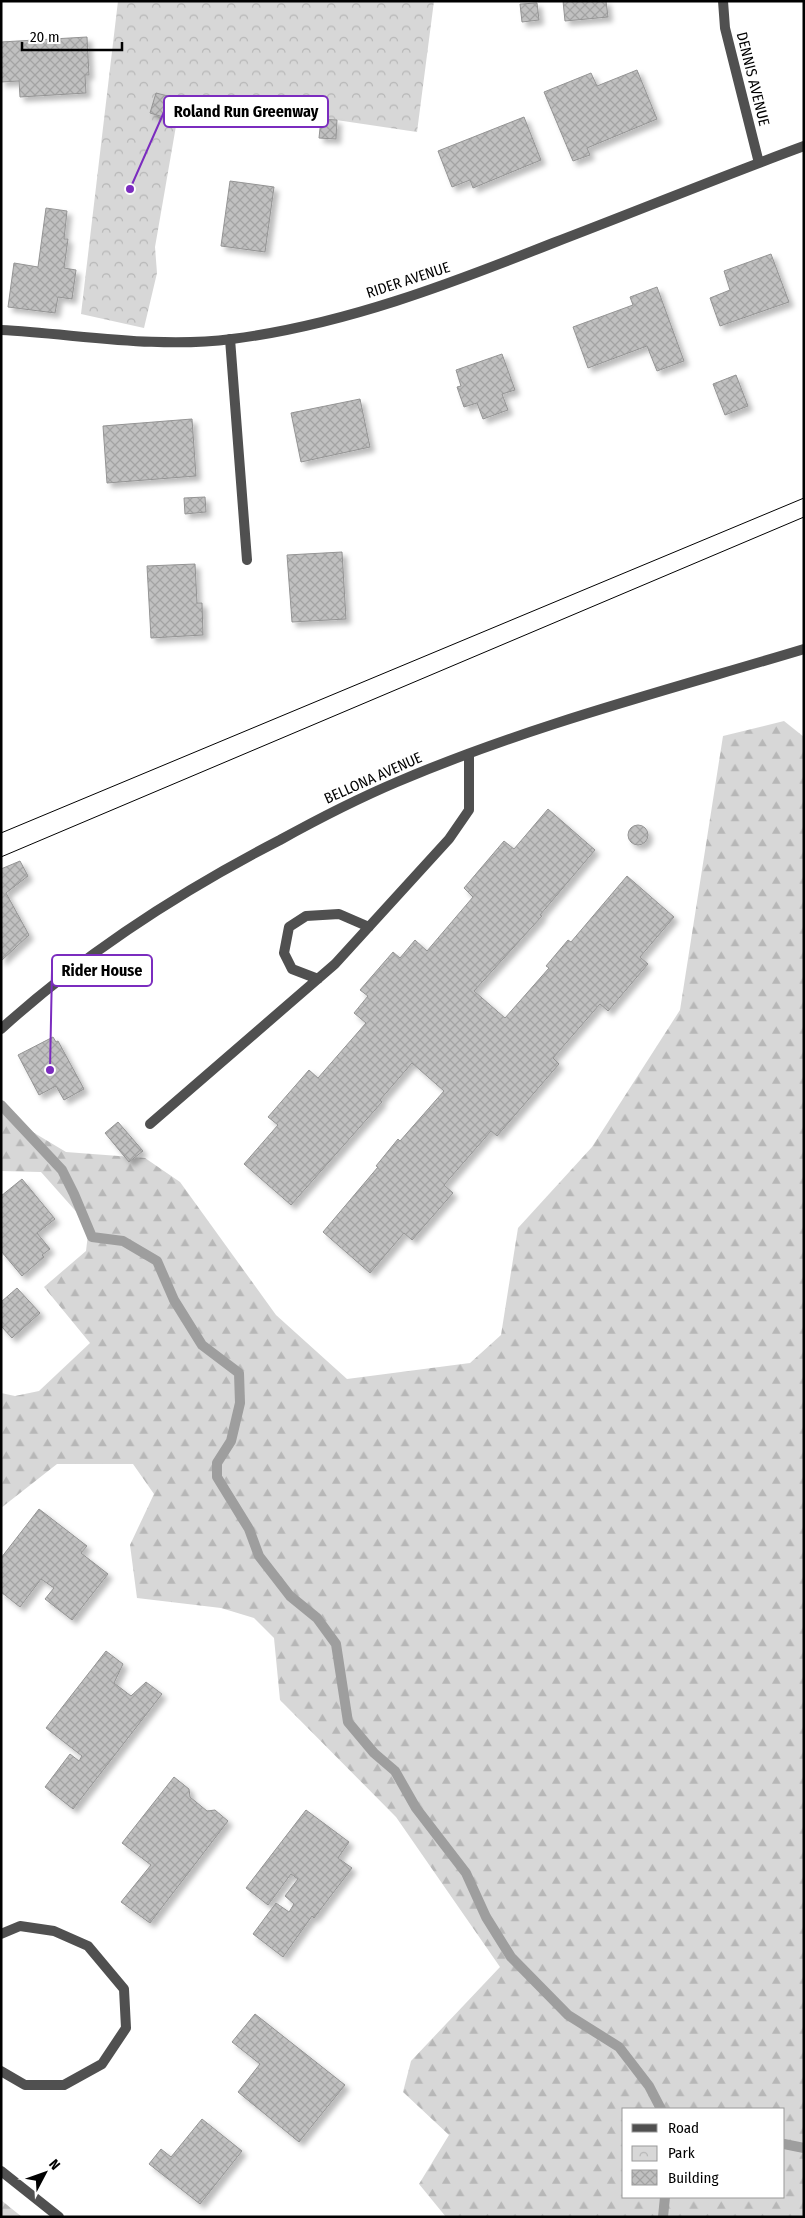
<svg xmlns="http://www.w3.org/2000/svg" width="805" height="2218" font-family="'Fira Sans Condensed',sans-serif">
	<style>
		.forest { fill: url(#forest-firs); fill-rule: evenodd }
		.park { fill: url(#park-crowns) }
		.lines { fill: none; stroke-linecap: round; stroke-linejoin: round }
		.stream { stroke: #9e9e9e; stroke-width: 10 }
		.building { fill: url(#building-cross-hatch); stroke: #949494; filter: url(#shadow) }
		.service { stroke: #505050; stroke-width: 10 }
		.minor { stroke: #505050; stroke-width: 10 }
		.tertiary { stroke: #505050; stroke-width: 10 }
		.tram { stroke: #000; stroke-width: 1 }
		.labels { text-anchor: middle; stroke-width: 4; stroke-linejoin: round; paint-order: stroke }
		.street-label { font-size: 15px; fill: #000; stroke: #fff }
		.leader { fill: none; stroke: #7b2cbf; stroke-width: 2 }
		.callout-dot { fill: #7b2cbf; stroke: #fff; stroke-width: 2 }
		.callout { fill: #fff; stroke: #7b2cbf; stroke-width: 2 }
		.callout-label { font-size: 16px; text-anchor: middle; font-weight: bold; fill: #000 }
	</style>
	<defs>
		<pattern id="forest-firs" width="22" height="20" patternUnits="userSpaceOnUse" patternTransform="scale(1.25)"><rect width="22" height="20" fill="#d7d7d7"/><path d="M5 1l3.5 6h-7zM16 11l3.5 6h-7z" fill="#b7b7b7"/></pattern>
		<pattern id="park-crowns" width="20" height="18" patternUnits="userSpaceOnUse" patternTransform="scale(1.25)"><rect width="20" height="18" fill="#d7d7d7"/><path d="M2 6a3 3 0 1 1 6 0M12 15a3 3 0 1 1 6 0" fill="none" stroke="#b7b7b7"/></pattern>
		<pattern id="building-cross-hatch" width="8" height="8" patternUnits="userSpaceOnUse" patternTransform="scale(1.25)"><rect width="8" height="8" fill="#c0c0c0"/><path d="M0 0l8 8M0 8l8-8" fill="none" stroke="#a3a3a3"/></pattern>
		<filter id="shadow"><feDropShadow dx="4.5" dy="4.5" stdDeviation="2.5" flood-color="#0004"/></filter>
	</defs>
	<rect width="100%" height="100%" fill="#fff"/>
	<path class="forest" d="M 784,721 L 804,737 L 804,2217 L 446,2217 L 419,2184 L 449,2135 L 403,2092 L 411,2061 L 500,1967 L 396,1817 L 280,1700 L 274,1638 L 254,1618 L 221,1608 L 137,1598 L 130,1545 L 154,1494 L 133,1464 L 57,1464 L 1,1508 L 1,1393 L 15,1396 L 39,1391 L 90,1343 L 44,1287 L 86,1251 L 89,1226 L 41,1172 L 1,1171 L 1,1113 L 66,1152 L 145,1158 L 180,1182 L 276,1315 L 347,1379 L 470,1363 L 501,1335 L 518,1228 L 592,1147 L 680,1010 L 723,736 ZM 624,2109 L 784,2109 L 784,2197 L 624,2197 Z
		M 1,2200 L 22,2217 L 1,2217 Z"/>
	<path class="park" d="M 118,1 L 434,1 L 417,132 L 181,97 L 155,247 L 157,273 L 144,328 L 81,314 Z"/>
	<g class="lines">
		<path class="stream" d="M 1,1105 L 62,1170 L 74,1194 L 92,1237 L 123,1241 L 157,1261 L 174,1300 L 202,1345 L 239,1373 L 240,1403 L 231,1441 L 217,1463 L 217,1477 L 249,1529 L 259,1556 L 290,1596 L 317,1618 L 336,1644 L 348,1722 L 374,1753 L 395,1771 L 416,1808 L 466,1873 L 486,1917 L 511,1957 L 568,2015 L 619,2047 L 649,2086 L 661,2109
			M 784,2144 L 804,2148
			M 663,2217 L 665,2197"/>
	</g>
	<path class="building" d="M 563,1 L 606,1 L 608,17 L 565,21 Z
		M 537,3 L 539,20 L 522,22 L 520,4 Z
		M 87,37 L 89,75 L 85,75 L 86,93 L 20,97 L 19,81 L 1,82 L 1,42 Z
		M 637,70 L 657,119 L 587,148 L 590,155 L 573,161 L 544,92 L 591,73 L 597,86 Z
		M 156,93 L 176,98 L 170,119 L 150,113 Z
		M 524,117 L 541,160 L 473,188 L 470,180 L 452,187 L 438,151 Z
		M 321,119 L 337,120 L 336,139 L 319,138 Z
		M 230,181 L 274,187 L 265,252 L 221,246 Z
		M 46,208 L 67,211 L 64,239 L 68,239 L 64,268 L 76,270 L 72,299 L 58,297 L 55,313 L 8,307 L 14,263 L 38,267 Z
		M 771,254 L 789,302 L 720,326 L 710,298 L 730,290 L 724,271 Z
		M 657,287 L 684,361 L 657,371 L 647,346 L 588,368 L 573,327 L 633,305 L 630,297 Z
		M 502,354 L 515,390 L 502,394 L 508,410 L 483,419 L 477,403 L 464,407 L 457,387 L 461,386 L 456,370 Z
		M 736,375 L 748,406 L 725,415 L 713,384 Z
		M 360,399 L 370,447 L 301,462 L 291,413 Z
		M 192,419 L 196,476 L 107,483 L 103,426 Z
		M 205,497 L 206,512 L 185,514 L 184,498 Z
		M 342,552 L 346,619 L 292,622 L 287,555 Z
		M 195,564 L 197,603 L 202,603 L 203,635 L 151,638 L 147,566 Z
		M 548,809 L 595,850 L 540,915 L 542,916 L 474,991 L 505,1018 L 549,968 L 546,966 L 568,940 L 571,942 L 627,876 L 674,917 L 640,957 L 648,964 L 608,1011 L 600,1004 L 553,1058 L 559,1064 L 497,1136 L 491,1131 L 444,1185 L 453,1193 L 412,1240 L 404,1233 L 370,1273 L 323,1232 L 378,1167 L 376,1166 L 398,1139 L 400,1141 L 444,1091 L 412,1063 L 380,1100 L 382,1102 L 291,1205 L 244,1164 L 278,1125 L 268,1117 L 309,1070 L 318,1078 L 366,1023 L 354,1013 L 368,996 L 360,990 L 393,952 L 400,958 L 415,940 L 427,951 L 473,897 L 464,888 L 504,841 L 514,849 Z
		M628 835a10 10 0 1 1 20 0a10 10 0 1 1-20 0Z
		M 20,861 L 28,876 L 6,893 L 29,935 L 1,961 L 1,869 Z
		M 53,1037 L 56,1042 L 58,1041 L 84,1089 L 64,1100 L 56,1086 L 39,1095 L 18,1055 Z
		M 118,1122 L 143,1151 L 129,1162 L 105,1133 Z
		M 22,1179 L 55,1219 L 37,1233 L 50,1249 L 42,1255 L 44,1257 L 22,1276 L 1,1251 L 1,1196 Z
		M 17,1288 L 40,1313 L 12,1338 L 1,1326 L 1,1302 Z
		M 39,1509 L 87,1546 L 81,1553 L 108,1574 L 72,1620 L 45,1599 L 54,1588 L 41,1579 L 20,1607 L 1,1592 L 1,1558 Z
		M 106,1651 L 123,1664 L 114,1683 L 131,1696 L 146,1682 L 162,1694 L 73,1809 L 45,1787 L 70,1754 L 79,1761 L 82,1756 L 46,1728 Z
		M 174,1777 L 189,1789 L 190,1797 L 207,1811 L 215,1810 L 228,1821 L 150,1923 L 121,1902 L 151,1865 L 122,1843 Z
		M 306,1810 L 349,1842 L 338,1858 L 352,1868 L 314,1918 L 312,1916 L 283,1957 L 253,1934 L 276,1903 L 289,1912 L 294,1904 L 285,1896 L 298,1879 L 291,1874 L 268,1905 L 246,1888 Z
		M 255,2014 L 345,2085 L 299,2142 L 238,2092 L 260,2064 L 232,2042 Z
		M 202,2119 L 242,2151 L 200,2204 L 149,2164 L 161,2149 L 171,2157 Z"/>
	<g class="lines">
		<path class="service" d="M 230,339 L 247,560
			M 318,979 L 292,969 L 284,953 L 289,927 L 306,916 L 339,914 L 369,927
			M 150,1124 L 335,964 L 449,839 L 469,810 L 469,754"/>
		<path class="minor" d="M 723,1 L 725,28 L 759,163
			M 1,330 C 77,334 156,349 232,339 C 343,325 450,284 553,243 C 637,211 720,177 804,146
			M 1,1934 L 20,1926 L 54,1931 L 88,1946 L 124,1989 L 126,2028 L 102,2064 L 64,2085 L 25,2085 L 1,2071"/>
		<path class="tertiary" d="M 1,1029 C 85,953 179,892 280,840 C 318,819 357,799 397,782 C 528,726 668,690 804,649
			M 1,2171 L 59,2217"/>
		<path class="tram" d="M 1,833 L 804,498
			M 1,857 L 804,517"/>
	</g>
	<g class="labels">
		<g class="street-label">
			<text transform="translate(753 79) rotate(76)" y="5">DENNIS AVENUE</text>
			<text transform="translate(408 280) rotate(-18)" y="5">RIDER AVENUE</text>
			<text transform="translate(373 778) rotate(-24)" y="5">BELLONA AVENUE</text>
		</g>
	</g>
	<path class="leader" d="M130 189L164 112M50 1070L52 970"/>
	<g class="callout-dot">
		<circle cx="130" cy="189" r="5"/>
		<circle cx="50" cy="1070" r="5"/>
	</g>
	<g class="callout">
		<rect x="164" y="96" width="164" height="31" rx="5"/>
		<rect x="52" y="955" width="100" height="31" rx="5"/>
	</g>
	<g class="callout-label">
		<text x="246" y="117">Roland Run Greenway</text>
		<text x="102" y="976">Rider House</text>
	</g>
	<rect width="805" height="2218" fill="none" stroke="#000000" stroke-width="5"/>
	<rect x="622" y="2108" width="162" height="90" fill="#ffffff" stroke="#999999"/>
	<rect x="632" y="2124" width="25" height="8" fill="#505050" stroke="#999999"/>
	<text x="668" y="2133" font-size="15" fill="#000000">Road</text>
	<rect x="632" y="2146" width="25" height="15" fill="url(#park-crowns)" stroke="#999999"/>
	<text x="668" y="2158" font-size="15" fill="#000000">Park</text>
	<rect x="632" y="2170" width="25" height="15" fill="url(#building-cross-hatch)" stroke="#999999"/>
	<text x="668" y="2183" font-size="15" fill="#000000">Building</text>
	<g transform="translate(45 2173) rotate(49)" stroke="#ffffff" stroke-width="4" paint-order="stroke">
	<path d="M0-4L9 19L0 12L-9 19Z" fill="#000000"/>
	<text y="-8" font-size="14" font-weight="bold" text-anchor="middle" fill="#000000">N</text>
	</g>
	<path d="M22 42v8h100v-8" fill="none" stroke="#000000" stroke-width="2.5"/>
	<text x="30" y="42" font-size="15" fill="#000000" stroke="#ffffff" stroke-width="4" paint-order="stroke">20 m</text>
</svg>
